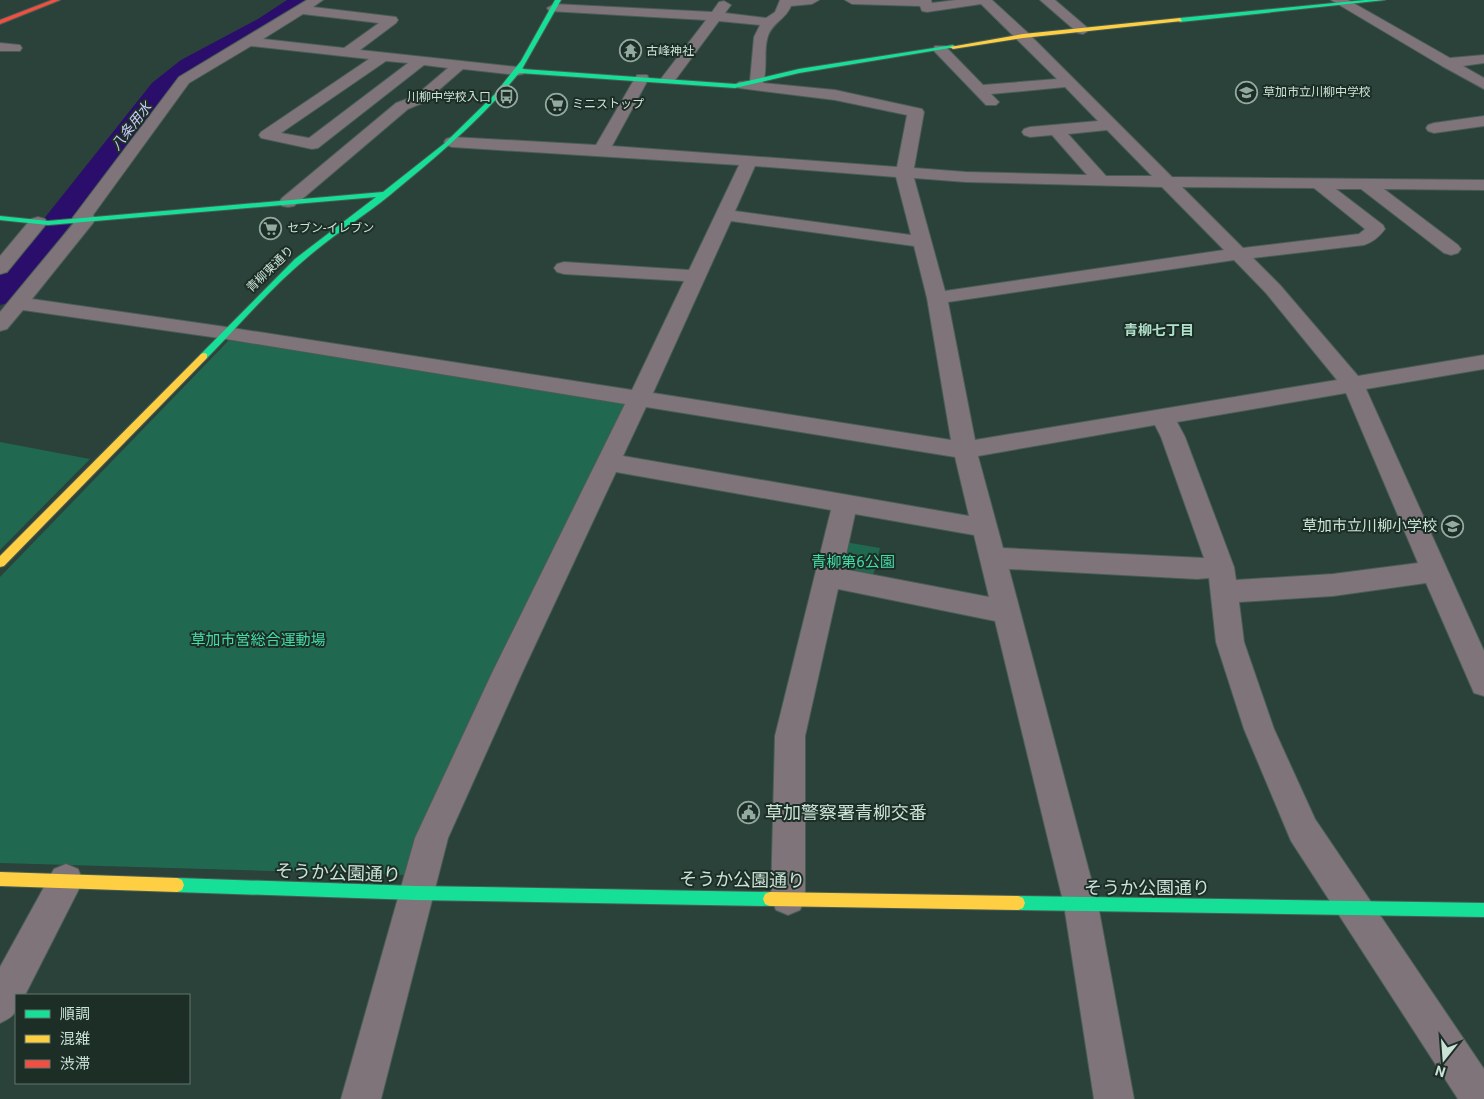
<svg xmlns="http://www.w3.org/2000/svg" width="1484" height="1099" font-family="Roboto,'Noto Sans JP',sans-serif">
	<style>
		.green { fill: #20684f }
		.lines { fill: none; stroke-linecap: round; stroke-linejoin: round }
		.river { fill: #2b0e6b; fill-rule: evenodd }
		.street-casing { stroke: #495d55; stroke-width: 2 }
		.fast-casing { stroke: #495d55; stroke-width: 2 }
		.slow-casing { stroke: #495d55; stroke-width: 2 }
		.jam-casing { stroke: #495d55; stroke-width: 2 }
		.street { fill: #7e747a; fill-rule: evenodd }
		.fast { fill: #16e098; fill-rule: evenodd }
		.slow { fill: #ffcf43; fill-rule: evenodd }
		.jam { fill: #f24e42; fill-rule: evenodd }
		.labels { text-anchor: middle; stroke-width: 4; stroke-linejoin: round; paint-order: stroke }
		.far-poi-label { font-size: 12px; fill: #cbe2d7; stroke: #1c2e26; text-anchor: start }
		.far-street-label { font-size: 12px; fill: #cbe2d7; stroke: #1c2e26 }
		.far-water-label { font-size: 14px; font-style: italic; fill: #c9c8fd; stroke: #1c2e26 }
		.far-neighbourhood-label { font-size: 14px; font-weight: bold; fill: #b0e0cb; stroke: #1c2e26 }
		.poi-label { font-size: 15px; fill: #cbe2d7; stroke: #1c2e26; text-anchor: end }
		.park-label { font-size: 15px; fill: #43dba8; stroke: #1c2e26 }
		.near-poi-label { font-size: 18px; fill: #cbe2d7; stroke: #1c2e26; text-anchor: start }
		.near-street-label { font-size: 18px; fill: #cbe2d7; stroke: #1c2e26 }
	</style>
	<rect width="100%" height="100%" fill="#2a4239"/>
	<path class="green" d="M 229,340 L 628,404 L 406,875 L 0,863 L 0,577 Z
		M 0,442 L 90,459 L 0,550 Z
		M 839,541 L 880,548 L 871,584 L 830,576 Z"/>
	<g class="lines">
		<path class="river" d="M 287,0 L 313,0 L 310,5 L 274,29 L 199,70 L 170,93 L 12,302 L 0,305 L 0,274 L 152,83 L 181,60 L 258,19 Z"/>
		<defs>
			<path id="street" d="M 307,0 L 323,0 L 313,7 L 396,17 L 398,20 L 396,23 L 360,50 L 518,67 L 523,68 L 525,71 L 523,74 L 518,75 L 463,69 L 425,102 L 408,109 L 294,206 L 288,207 L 282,206 L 279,202 L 282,198 L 396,103 L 415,96 L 448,68 L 424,65 L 318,148 L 312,149 L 261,138 L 259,135 L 261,132 L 369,59 L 251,46 L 189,83 L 93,215 L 96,219 L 93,223 L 32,299 L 226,327 L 632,390 L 684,281 L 564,274 L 557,272 L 554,268 L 557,264 L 564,262 L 689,270 L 739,165 L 452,147 L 446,145 L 444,142 L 446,139 L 452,137 L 596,145 L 635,78 L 637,75 L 647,75 L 649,78 L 612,146 L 897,167 L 907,115 L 835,100 L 739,88 L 736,85 L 739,82 L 750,81 L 754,37 L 760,25 L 719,21 L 673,83 L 663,83 L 660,80 L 706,20 L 549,11 L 547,8 L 554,4 L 712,12 L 719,2 L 724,1 L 731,5 L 725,13 L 766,18 L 775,12 L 780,0 L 819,0 L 812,4 L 791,6 C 785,20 773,22 768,36 C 763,50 768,68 763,83 L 835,90 L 922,109 L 924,112 L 914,168 L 966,172 L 1087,175 L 1052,135 L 1030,137 L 1024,135 L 1022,132 L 1024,129 L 1030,127 L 1098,121 L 1065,87 L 991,94 L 999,102 L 996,105 L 986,105 L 935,52 L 933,49 L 935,46 L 945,46 L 983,85 L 1057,79 L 981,4 L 927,12 L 922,11 L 920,6 L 852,4 L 845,0 L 931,0 L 932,3 L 956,0 L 992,0 L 1028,33 L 1172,177 L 1484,180 L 1484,190 L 1384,189 L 1458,245 L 1461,249 L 1458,253 L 1451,255 L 1444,253 L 1361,189 L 1336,189 L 1383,225 L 1385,229 C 1380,236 1373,242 1364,245 L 1253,258 L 1280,285 L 1358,376 L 1484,355 L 1484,369 L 1366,389 L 1484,651 L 1484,696 L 1474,693 L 1426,583 L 1333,596 L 1239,602 L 1244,642 L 1274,729 L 1315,819 L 1484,1069 L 1484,1099 L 1458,1099 L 1291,841 L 1244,729 L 1216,642 L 1209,578 L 1197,579 L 1009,569 L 1098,905 L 1134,1099 L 1094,1099 L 1064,905 L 995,621 L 838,589 L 805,736 L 805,898 L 800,910 L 788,915 L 776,910 L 771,898 L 775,736 L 831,510 L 616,472 L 522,673 L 448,838 L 381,1099 L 341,1099 L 415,838 L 492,673 L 625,404 L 226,339 L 23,310 L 7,329 L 0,331 L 0,312 L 73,224 L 71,220 L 74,216 L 179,77 ZM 303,14 L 379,23 L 344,48 L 263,39 ZM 386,61 L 408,63 L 309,138 L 281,133 ZM 1107,130 L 1152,176 L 1106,176 L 1068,134 ZM 755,166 L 896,177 L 911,235 L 735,211 ZM 914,178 L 966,182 L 1162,187 L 1224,250 L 945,291 ZM 1182,187 L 1314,188 L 1365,229 L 1359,234 L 1243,248 ZM 731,221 L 914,246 L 927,298 L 951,440 L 653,393 ZM 1234,260 L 1266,293 L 1337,380 L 975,440 L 948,302 ZM 1346,393 L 1418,563 L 1333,574 L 1236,580 L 1234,567 L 1185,437 L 1177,422 ZM 646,407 L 955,457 L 969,516 L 623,456 ZM 1155,425 L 1161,437 L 1204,558 L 1003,548 L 978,456 ZM 855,514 L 974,535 L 989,597 L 843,569 Z
				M 1040,0 L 1055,0 L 1090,30 L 1083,34 L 1078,33 Z
				M 1331,0 L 1348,0 L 1450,58 L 1484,55 L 1484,63 L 1463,66 L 1484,78 L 1484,89 L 1442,66 Z
				M 0,43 L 20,45 L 22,48 L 20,51 L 0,51 Z
				M 1484,116 L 1484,126 L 1434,133 L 1428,131 L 1426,128 L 1428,125 L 1434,123 Z
				M 38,217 L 45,219 L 47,223 L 7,272 L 0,274 L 0,256 L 31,219 Z
				M 66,864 L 78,869 L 83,881 L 25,995 L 16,995 C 16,1013 17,1015 0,1023 L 0,967 L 54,869 Z"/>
			<path id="fast" d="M 555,0 L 561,0 L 522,69 L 735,84 L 799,69 L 953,45 L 956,47 L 799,73 L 735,88 L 519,73 C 480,121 437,156 390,195 C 367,214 339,231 315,251 C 275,283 242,322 207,358 L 201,358 L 201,354 L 295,259 L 376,197 L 48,225 L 0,220 L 0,216 L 48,221 L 383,192 L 445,143 L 494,95 L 521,61 Z
				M 1365,0 L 1385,0 L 1180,22 L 1177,20 L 1180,18 Z
				M 177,878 L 416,886 L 770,892 L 775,894 L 777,899 L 775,904 L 770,906 L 416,900 L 177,892 L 172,890 L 170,885 L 172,880 Z
				M 1018,896 L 1484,903 L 1484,917 L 1018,910 L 1013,908 L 1011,903 L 1013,898 Z"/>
			<path id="slow" d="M 1180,18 L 1182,21 L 1023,38 L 953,49 L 950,47 L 1023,34 Z
				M 204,353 L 207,354 L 207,358 L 4,566 L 0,567 L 0,556 L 201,354 Z
				M 0,872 L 177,878 L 182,880 L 184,885 L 182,890 L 177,892 L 0,886 Z
				M 770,892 L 1018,896 L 1023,898 L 1025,903 L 1023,908 L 1018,910 L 770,906 L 765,904 L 763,899 L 765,894 Z"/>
			<path id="jam" d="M 52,0 L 60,0 L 0,24 L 0,20 Z"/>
		</defs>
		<use href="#street" class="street-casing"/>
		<use href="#fast" class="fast-casing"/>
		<use href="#slow" class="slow-casing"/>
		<use href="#jam" class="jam-casing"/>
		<use href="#street" class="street"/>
		<use href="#fast" class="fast"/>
		<use href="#slow" class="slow"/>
		<use href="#jam" class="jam"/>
	</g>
	<defs>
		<symbol id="temple-ring" viewBox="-11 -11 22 22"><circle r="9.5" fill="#1c2e26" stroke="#93aaa0" stroke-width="1.5"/><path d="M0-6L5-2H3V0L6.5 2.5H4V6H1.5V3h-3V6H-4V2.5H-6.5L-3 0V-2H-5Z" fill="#93aaa0"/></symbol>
		<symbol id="school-ring" viewBox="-11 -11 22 22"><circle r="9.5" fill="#1c2e26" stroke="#93aaa0" stroke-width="1.5"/><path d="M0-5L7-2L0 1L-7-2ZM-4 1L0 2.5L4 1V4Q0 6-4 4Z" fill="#93aaa0"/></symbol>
		<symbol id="bus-ring" viewBox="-11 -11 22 22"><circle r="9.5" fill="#1c2e26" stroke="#93aaa0" stroke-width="1.5"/><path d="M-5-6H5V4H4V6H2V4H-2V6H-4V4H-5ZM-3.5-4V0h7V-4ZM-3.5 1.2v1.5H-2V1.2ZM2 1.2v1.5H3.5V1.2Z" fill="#93aaa0"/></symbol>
		<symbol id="supermarket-ring" viewBox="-11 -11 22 22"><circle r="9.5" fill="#1c2e26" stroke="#93aaa0" stroke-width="1.5"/><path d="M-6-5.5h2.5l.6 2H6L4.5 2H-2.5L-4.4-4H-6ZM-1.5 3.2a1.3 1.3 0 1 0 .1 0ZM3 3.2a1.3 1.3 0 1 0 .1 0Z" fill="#93aaa0"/></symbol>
		<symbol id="civic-ring" viewBox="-11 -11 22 22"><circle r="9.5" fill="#1c2e26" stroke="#93aaa0" stroke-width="1.5"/><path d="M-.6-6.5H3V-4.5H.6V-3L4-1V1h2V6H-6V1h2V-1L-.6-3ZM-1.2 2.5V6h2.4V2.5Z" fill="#93aaa0"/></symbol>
	</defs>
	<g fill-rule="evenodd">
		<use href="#temple-ring" x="618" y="38" width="25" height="25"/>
		<use href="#school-ring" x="1234" y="80" width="25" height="25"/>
		<use href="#bus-ring" x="494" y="84" width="25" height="25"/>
		<use href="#supermarket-ring" x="544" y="92" width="25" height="25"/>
		<use href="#supermarket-ring" x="258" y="216" width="25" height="25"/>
		<use href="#school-ring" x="1440" y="514" width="25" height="25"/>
		<use href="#civic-ring" x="736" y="800" width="25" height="25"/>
	</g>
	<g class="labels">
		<g class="far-poi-label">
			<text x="646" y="55">古峰神社</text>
			<text x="1263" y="96">草加市立川柳中学校</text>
			<text x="491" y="101" text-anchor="end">川柳中学校入口</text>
			<text x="572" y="108">ミニストップ</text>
			<text x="287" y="232">セブン-イレブン</text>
		</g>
		<g class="far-street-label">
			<text transform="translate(270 269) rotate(-44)" y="4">青柳東通り</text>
		</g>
		<g class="far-water-label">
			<text transform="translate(131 126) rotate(-52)" y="5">八条用水</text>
		</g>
		<g class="far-neighbourhood-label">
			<text x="1159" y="335">青柳七丁目</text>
		</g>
		<g class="poi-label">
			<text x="1437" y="531">草加市立川柳小学校</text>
		</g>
		<g class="park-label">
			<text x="853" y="567">青柳第6公園</text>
			<text x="258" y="645">草加市営総合運動場</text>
		</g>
		<g class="near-poi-label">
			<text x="765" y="819">草加警察署青柳交番</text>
		</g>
		<g class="near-street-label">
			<text transform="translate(338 873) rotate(2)" y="6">そうか公園通り</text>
			<text transform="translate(742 880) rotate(1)" y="6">そうか公園通り</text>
			<text x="1147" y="894">そうか公園通り</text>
		</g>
	</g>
	<rect x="15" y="994" width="175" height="90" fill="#1c2e26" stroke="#62766d"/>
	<rect x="25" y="1010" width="25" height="8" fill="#16e098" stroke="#62766d"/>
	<text x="60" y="1019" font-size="15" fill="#cbe2d7">順調</text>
	<rect x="25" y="1035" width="25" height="8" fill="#ffcf43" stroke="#62766d"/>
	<text x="60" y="1044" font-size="15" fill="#cbe2d7">混雑</text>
	<rect x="25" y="1060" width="25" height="8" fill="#f24e42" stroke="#62766d"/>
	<text x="60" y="1069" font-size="15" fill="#cbe2d7">渋滞</text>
	<g transform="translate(1444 1059) rotate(197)" stroke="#1c2e26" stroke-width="4" paint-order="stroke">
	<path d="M0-4L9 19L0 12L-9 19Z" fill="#cbe2d7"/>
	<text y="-8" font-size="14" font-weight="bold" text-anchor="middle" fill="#cbe2d7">N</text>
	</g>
</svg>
